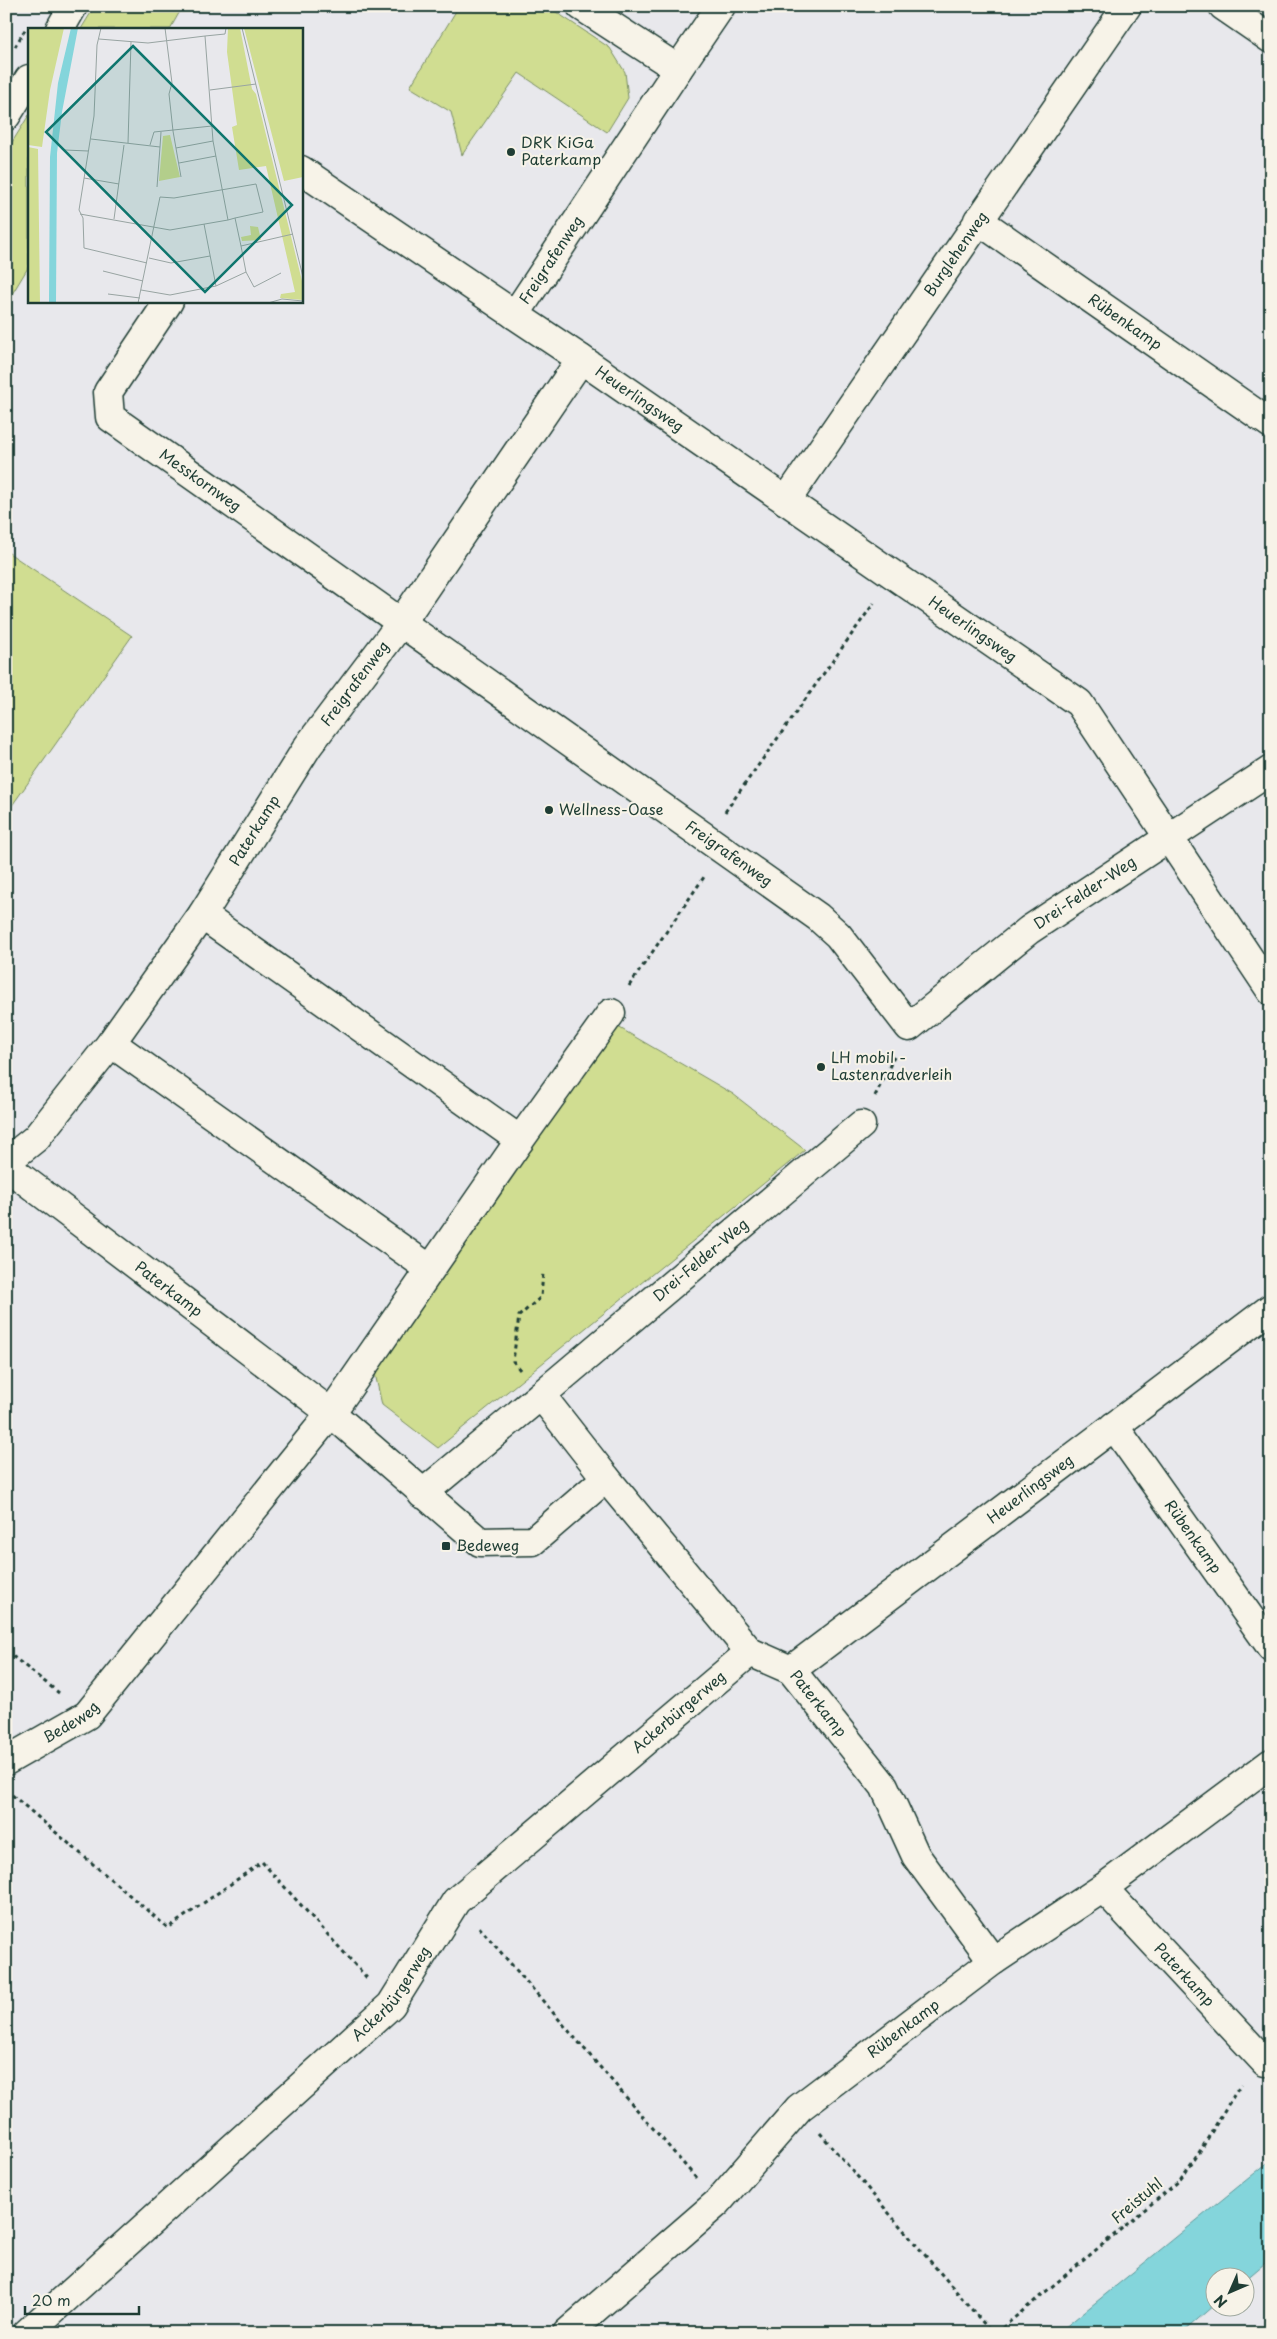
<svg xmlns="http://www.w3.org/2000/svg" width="1277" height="2339" font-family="'Playpen Sans',sans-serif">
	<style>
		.green { fill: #d0dd91; stroke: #788d62 }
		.water { fill: #84d5db; stroke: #5c9898 }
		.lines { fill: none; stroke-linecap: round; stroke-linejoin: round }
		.minor-casing { stroke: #1f3d34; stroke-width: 31 }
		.secondary-casing { stroke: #1f3d34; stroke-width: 31 }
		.path { stroke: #1f3d34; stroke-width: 3; stroke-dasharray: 4 4; stroke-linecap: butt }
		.minor { stroke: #f7f3e8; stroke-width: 28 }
		.secondary { stroke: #f7f3e8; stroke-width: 28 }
		.poi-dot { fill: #1f3d34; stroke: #f7f3e8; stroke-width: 2 }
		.labels { text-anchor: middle; stroke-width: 4; stroke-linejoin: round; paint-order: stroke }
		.poi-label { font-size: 15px; fill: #1f3d34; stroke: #f7f3e8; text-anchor: start }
		.street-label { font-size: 15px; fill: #1f3d34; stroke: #f7f3e8 }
		.inset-road { fill: none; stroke: #98a4a2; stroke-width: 1 }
		.view { fill: #0f766e; fill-opacity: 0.15; stroke: #0f766e; stroke-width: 2.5 }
		.inset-edge { fill: none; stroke: #1f3d34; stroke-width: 2.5 }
	</style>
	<rect width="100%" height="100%" fill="#e8e8ec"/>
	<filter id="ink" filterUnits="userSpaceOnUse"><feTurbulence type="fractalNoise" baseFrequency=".02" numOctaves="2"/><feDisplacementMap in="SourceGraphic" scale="10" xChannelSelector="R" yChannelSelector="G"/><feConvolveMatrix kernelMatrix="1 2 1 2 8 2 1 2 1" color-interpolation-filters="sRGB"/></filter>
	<g filter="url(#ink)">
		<path class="green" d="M 95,6 L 183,6 L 170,29 L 81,29 Z
			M 459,6 L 547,6 L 610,48 L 625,72 L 628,98 L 607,132 L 519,73 L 462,155 L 451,112 L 410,87 Z
			M 29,115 L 29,266 L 6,304 L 6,152 Z
			M 6,551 L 132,636 L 6,814 Z
			M 618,1027 L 733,1094 L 805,1150 L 438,1448 L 382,1405 L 374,1369 Z"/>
		<path class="water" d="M 1271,2160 L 1271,2258 L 1245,2280 L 1244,2276 L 1214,2276 L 1214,2305 L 1182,2333 L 1058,2333 Z"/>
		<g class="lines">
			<defs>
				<g id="minor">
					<path d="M 1223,6 L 1271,39"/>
					<path d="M 678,69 L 721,6"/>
					<path d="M 301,170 L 515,315"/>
					<path id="s1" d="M 978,220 L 1271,424"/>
					<path id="s2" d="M 169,301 L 108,392 L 110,417 L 818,917 L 838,935 L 909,1027 L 1029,930 L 1271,770"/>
					<path id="s3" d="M 581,359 L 1079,703 L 1271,991"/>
					<path id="s4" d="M 786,501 L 1127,6"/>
					<path d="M 202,915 L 520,1140"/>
					<path d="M 111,1043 L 430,1269"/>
					<path id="s5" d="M 6,1162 L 36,1138 L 111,1043 L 202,915 L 308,746 L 401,623 L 581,359 L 515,315 L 678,69 L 581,6"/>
					<path id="s6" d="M 6,1166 L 331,1413 L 480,1542 L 533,1541 L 606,1478"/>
					<path id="s7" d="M 541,1395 L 861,1125"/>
					<path id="s8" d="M 1114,1426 L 1271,1647"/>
					<path id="s9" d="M 422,1494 L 541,1395 L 606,1478 L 750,1652 L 791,1670 L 884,1786 L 916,1856 L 993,1961"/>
					<path id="s10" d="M 791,1670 L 1271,1308"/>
					<path id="s11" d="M 6,1761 L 87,1715 L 331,1413 L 520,1140 L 611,1013"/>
					<path id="s12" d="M 1103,1888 L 1265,2062"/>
					<path id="s13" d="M 27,2333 L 391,2005 L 456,1901 L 750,1652"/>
					<path id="s14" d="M 567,2333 L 717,2203 L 799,2108 L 993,1961 L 1103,1888 L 1271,1763"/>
				</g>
				<path id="secondary" d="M 60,29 L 73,6
					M 6,116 L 29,79"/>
			</defs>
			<use href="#minor" class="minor-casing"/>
			<use href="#secondary" class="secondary-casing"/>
			<path class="path" d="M 15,47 L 26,28
				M 725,812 L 874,603
				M 629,986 L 704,877
				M 875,1096 L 894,1057
				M 520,1370 L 513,1361 L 519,1316 L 541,1297 L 543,1273
				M 6,1651 L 59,1693
				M 12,1795 L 168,1928 L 262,1862 L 367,1978
				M 479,1927 L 696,2178
				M 820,2133 L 992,2333
				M 996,2333 L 1179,2181 C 1203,2151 1219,2116 1241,2085"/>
			<use href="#minor" class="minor"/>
			<use href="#secondary" class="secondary"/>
		</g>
	</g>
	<g class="poi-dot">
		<circle cx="511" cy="152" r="5"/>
		<circle cx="549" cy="810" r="5"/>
		<circle cx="821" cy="1067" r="5"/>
		<rect x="441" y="1541" width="10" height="10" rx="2.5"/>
	</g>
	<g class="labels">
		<g class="poi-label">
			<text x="521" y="148">DRK KiGa<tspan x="521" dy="17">Paterkamp</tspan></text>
			<text x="559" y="815">Wellness-Oase</text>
			<text x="831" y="1063">LH mobil -<tspan x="831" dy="17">Lastenradverleih</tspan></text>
			<text x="456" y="1551">Bedeweg</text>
		</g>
		<g class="street-label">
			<text dy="5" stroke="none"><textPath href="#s4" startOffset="300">Burglehenweg</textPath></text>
			<text dy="5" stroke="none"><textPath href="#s5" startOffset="1135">Freigrafenweg</textPath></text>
			<text dy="5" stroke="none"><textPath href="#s1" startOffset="179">Rübenkamp</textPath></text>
			<text dy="5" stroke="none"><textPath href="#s3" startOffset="71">Heuerlingsweg</textPath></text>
			<text dy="5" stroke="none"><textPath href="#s2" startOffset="245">Messkornweg</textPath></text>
			<text dy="5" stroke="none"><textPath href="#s3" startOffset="476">Heuerlingsweg</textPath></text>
			<text dy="5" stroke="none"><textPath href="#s5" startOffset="594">Freigrafenweg</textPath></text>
			<text dy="5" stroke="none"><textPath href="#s5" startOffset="416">Paterkamp</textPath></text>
			<text dy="5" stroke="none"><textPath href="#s2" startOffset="892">Freigrafenweg</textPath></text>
			<text dy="5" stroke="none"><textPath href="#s2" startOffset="1366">Drei-Felder-Weg</textPath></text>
			<text dy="5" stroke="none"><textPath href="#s7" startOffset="209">Drei-Felder-Weg</textPath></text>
			<text dy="5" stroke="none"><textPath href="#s6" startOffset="204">Paterkamp</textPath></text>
			<text dy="5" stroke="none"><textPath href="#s10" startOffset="300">Heuerlingsweg</textPath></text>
			<text dy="5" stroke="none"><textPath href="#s8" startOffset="136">Rübenkamp</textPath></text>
			<text dy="5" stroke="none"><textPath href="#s9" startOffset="574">Paterkamp</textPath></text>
			<text dy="5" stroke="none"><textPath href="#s13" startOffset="905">Ackerbürgerweg</textPath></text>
			<text dy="5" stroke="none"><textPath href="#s11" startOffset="76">Bedeweg</textPath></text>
			<text dy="5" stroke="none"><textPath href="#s12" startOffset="119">Paterkamp</textPath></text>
			<text dy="5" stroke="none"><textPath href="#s13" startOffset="499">Ackerbürgerweg</textPath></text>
			<text dy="5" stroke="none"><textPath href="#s14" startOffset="455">Rübenkamp</textPath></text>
			<text transform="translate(1137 2201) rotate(-40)" y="5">Freistuhl</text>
		</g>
	</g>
	<g transform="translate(28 28)">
		<rect width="275" height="275" fill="#e8e8ec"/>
		<path d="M 0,0 L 36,0 L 22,62 L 14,119 L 0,117 ZM 200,0 L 212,0 L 224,61 L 228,66 L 275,257 L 275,272 L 252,270 L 253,266 L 267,264 L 238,138 L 211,142 L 204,99 L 209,97 L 199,24 ZM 216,0 L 275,0 L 275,149 L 256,153 ZM 142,107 L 152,149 L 131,153 L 135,108 ZM 0,119 L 10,121 L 12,275 L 0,275 ZM 222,198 L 230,199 L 233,212 L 214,213 L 213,209 L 223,207 Z" fill="#d0dd91"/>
		<path d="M 43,0 L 50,0 L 34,84 L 29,125 L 28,275 L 21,275 L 22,129 L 30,55 Z" fill="#84d5db"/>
		<path class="inset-road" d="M 73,0 L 69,17 L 66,88 L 51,182 L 55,190 L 56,220 L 119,235M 137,0 L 144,55 L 141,66 L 145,103 L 153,149M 214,0 L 275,249M 177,8 L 197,6 L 198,0M 71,11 L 120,15 L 177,8 L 185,113 L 200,192 L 207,190 L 213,218 L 265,206M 182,62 L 228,56M 63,111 L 132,119 L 133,104M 100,115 L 103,14M 122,117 L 126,104 L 184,98M 148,120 L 185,113M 37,122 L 60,123M 151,135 L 188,128M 56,150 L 91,156M 129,159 L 132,119M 52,186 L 142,202 L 200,192M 86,191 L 96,117M 176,196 L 188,258M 121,230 L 143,235 L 182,228M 75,243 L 115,253M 218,244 L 226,259 L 253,245M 113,262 L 142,267 L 188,258 L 218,244 L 213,218M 80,266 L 112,270M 110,275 L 132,169 L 146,170 L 228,156 L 235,184 L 207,190M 240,275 L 254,271 L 275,273"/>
		<path class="view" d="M 105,18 L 264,177 L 177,264 L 18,104 Z"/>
		<rect width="275" height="275" class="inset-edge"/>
	</g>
	<rect width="1277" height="2339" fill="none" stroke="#f7f3e8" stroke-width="25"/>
	<rect x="12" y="12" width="1252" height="2314" fill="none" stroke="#1f3d34" stroke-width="2" filter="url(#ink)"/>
	<g transform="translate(1230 2292) rotate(225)"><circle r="24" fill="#f7f3e8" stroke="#a1aaa0"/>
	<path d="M0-4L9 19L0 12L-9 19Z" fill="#1f3d34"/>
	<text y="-8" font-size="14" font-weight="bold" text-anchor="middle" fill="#1f3d34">N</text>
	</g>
	<path d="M25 2306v8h114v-8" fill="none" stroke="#1f3d34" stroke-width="2.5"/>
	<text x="32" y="2306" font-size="15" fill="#1f3d34" stroke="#f7f3e8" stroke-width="4" paint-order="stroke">20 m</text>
</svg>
